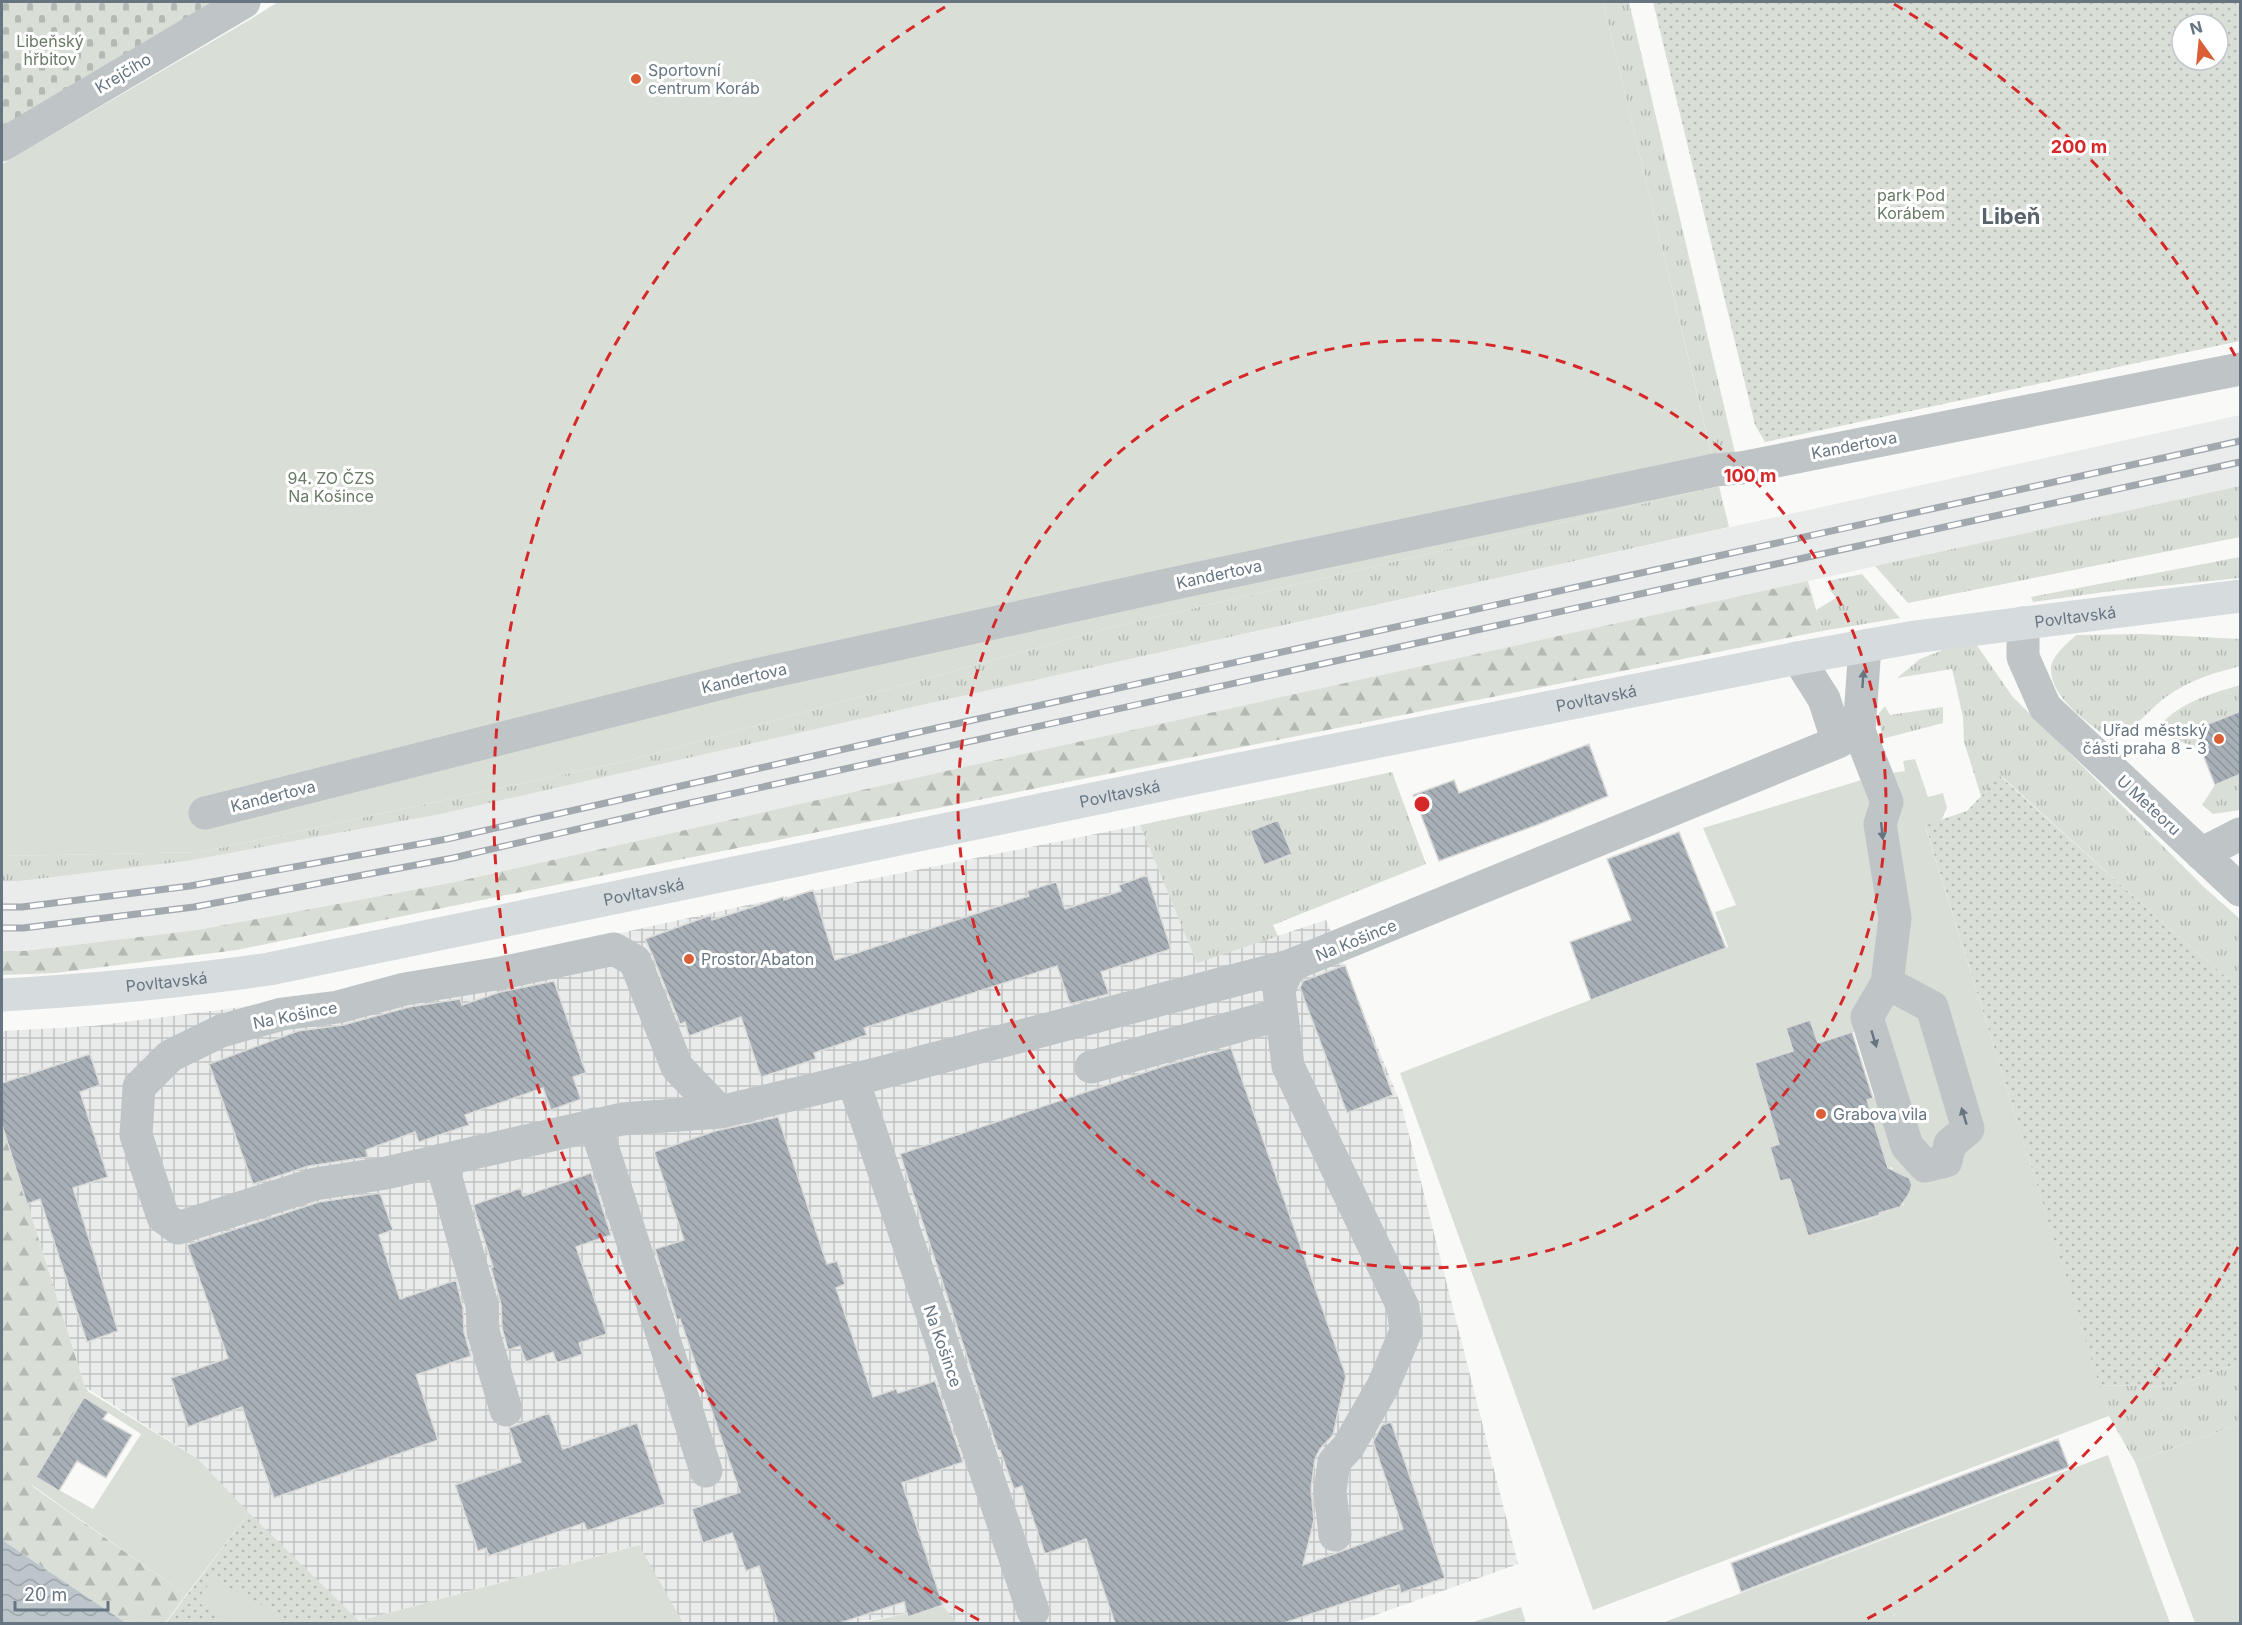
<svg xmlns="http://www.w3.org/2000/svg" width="2242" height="1625" font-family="Inter,sans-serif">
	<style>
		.built { fill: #eaebeb }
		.industrial { fill: url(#industrial-grid) }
		.grass { fill: url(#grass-tufts); fill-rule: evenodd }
		.forest { fill: url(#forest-firs) }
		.cemetery { fill: url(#cemetery-stones) }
		.park { fill: url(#park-dots); fill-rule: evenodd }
		.garden { fill: #d9ded7; fill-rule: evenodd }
		.water { fill: url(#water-waves) }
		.building { fill: url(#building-back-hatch); stroke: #dbdbda; stroke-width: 1.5 }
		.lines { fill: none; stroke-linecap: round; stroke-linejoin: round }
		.minor { stroke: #bfc4c7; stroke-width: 33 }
		.major { stroke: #d6dbde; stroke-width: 33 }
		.rail-casing { stroke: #a1a8ae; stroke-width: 7 }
		.rail { stroke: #fff; stroke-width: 4.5; stroke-dasharray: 14; stroke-linecap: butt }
		.oneway { fill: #667581 }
		.ring { fill: none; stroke: #d62828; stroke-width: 3; stroke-dasharray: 10 8 }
		.poi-dot { fill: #db5f36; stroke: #fff; stroke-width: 2 }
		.labels { text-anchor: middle; stroke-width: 6; stroke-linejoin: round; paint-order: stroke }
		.park-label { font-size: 16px; fill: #687965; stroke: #fff }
		.poi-label { font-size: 16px; fill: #667581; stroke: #fff; text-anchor: start }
		.street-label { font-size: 16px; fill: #667581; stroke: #fff }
		.district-label { font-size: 22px; font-weight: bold; fill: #58636c; stroke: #fff }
		.centre { fill: #d62828; stroke: #fff; stroke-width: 3 }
		.ring-label { font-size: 18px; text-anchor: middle; font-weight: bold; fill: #d62828; stroke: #fff; stroke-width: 6; stroke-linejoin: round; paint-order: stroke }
	</style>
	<defs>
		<pattern id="industrial-grid" width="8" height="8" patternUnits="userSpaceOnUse" patternTransform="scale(1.5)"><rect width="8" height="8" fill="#eaebeb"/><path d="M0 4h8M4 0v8" fill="none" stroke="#c1c3c4"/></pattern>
		<pattern id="grass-tufts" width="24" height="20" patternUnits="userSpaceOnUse" patternTransform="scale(1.5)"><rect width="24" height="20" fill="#d9ded7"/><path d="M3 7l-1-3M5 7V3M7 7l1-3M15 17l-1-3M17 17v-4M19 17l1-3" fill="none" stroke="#b4b9b4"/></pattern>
		<pattern id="forest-firs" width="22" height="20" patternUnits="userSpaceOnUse" patternTransform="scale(1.5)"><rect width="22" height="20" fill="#d9ded7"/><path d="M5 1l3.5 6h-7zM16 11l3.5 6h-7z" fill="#b4b9b4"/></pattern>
		<pattern id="cemetery-stones" width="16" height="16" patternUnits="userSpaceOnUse" patternTransform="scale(1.5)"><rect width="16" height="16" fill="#d9ded7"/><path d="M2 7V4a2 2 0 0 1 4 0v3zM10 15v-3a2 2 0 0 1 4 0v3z" fill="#b4b9b4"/></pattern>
		<pattern id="park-dots" width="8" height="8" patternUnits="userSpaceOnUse" patternTransform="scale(1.5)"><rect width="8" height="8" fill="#d9ded7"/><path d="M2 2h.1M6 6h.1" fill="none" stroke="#b4b9b4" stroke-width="1.8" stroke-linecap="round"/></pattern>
		<pattern id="water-waves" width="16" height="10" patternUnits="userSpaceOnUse" patternTransform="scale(1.5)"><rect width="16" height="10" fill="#bbc5ca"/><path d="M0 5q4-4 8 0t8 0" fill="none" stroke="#9ca5a9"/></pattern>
		<pattern id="building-back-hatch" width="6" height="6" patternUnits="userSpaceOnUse" patternTransform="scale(1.5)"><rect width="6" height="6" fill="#a8b0b7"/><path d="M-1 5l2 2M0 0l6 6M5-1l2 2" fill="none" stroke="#8d949a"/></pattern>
	</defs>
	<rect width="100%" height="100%" fill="#f9faf8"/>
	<path class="built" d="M 2240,415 L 2240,486 L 946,771 L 455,882 L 197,930 L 24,951 L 2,951 L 2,881 L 20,881 L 187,861 L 441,814 L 931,703 Z"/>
	<path class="industrial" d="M 1140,825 L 1197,962 L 1326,920 L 1402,1107 L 1518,1564 L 1353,1623 L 957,1624 L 943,1606 L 855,1623 L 683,1624 L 638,1545 L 359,1621 L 251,1516 L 198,1459 L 85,1387 L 2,1122 L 2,1031 L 93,1026 L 337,995 L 812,891 Z"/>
	<path class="grass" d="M 1603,2 L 1629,2 L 1736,457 L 1713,460 Z
		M 1719,486 L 1729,527 L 931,703 L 441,814 L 187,861 L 20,881 L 2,881 L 2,856 L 201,852 L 631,760 L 1109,628 Z
		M 2240,486 L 2240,537 L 1908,603 L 1875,566 Z
		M 2240,557 L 2240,578 L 2112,591 L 2033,602 L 2031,597 Z
		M 1862,574 L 1900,618 L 1822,631 L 1816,610 L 1836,598 L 1830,590 L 1828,581 Z
		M 2142,634 L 2240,639 L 2240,666 C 2212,674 2191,679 2166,697 C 2147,711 2133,732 2111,740 C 2091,725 2050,698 2051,669 C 2051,656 2067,644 2076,635 Z
		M 1976,644 L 2012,696 L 2206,889 L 2240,919 L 2240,989 L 2164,924 L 2001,776 L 1981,796 L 1964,742 L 1963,717 L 1952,669 L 1897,678 L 1920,659 L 1943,650 Z
		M 2240,685 L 2240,711 L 2193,730 L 2200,749 L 2156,732 C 2173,704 2210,694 2240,685 Z
		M 1885,706 L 1890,715 L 1943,707 L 1943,723 L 1882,739 L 1879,713 Z
		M 1392,772 L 1426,864 L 1273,925 L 1278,936 L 1197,963 L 1140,825 ZM 1278,820 L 1292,854 L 1264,865 L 1250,831 Z
		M 2240,774 L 2240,810 L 2213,814 L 2202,805 L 2215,785 Z
		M 2240,1363 L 2240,1424 L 2135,1462 L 2109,1416 L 2099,1385 L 2171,1387 Z"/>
	<path class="forest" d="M 1808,581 L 1822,631 L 683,859 L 237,950 L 55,973 L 2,975 L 2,951 L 24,951 L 197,930 L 455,882 L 946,771 Z
		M 2,1122 L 85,1387 L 89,1392 L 32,1486 L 186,1595 L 165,1623 L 126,1623 L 2,1540 Z"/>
	<path class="cemetery" d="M 2,2 L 227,2 L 2,135 Z"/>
	<path class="park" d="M 1653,2 L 2240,2 L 2240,341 L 1765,442 L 1755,425 ZM 2182,24 L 2218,24 L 2218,60 L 2182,60 Z
		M 2000,776 L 2164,924 L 2240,989 L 2240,1363 L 2171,1387 L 2099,1385 L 1925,825 L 1967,811 Z
		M 249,1513 L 359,1621 L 370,1618 L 383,1623 L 165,1624 Z"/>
	<path class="garden" d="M 278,2 L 1603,2 L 1719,486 L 1109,628 L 631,760 L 201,852 L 2,856 L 2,164 L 251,19 Z
		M 1915,759 L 1928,797 L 1943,793 L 1947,808 L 1942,819 L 1925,826 L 2109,1416 L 1593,1610 L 1400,1073 L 1728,947 L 1715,912 L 1736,905 L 1703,828 L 1878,775 L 1905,771 L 1903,761 ZM 1810,1021 L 1818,1043 L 1862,1029 L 1883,1095 L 1867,1100 L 1876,1128 L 1882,1170 L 1892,1167 L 1895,1174 C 1911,1172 1917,1192 1902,1199 L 1904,1205 L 1879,1213 L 1880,1216 L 1834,1230 L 1790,1179 L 1780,1181 L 1770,1147 L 1779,1144 L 1762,1089 L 1793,1051 L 1786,1028 Z
		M 89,1392 L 198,1459 L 249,1513 L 186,1595 L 32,1485 L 36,1477 L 93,1509 L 141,1434 L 84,1397 Z
		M 2240,1424 L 2240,1623 L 2195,1623 L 2135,1462 Z
		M 2108,1455 L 2170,1623 L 1662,1623 Z
		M 639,1545 L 683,1623 L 383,1624 L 370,1618 Z
		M 213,1579 L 264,1606 L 286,1623 L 228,1623 L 196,1601 Z
		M 943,1606 L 957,1623 L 855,1624 Z
		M 1521,1607 L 1526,1623 L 1470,1623 Z"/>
	<path class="water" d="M 2,1540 L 126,1623 L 2,1623 Z"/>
	<path class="building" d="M 2241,711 L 2241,774 L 2215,785 L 2193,730 Z
		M 1589,744 L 1608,796 L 1537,825 L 1439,861 L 1413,795 L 1454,780 L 1459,793 Z
		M 1278,820 L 1292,854 L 1264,865 L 1250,831 Z
		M 1679,832 L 1726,948 L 1591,1000 L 1570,942 L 1631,920 L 1607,859 Z
		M 1147,875 L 1171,949 L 1101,972 L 1109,994 L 1070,1004 L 1057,966 L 864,1028 L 867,1035 L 814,1053 L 816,1059 L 761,1077 L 741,1017 L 689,1036 L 685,1022 L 680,1024 L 652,954 L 645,939 L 711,915 L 712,920 L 783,897 L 784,900 L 813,890 L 835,960 L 1029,896 L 1027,891 L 1056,882 L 1065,909 L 1121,891 L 1119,885 Z
		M 1345,965 L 1393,1095 L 1347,1113 L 1300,988 L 1303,981 Z
		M 554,981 L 586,1073 L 573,1077 L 581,1099 L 551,1110 L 543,1088 L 465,1115 L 469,1125 L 419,1142 L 415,1132 L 366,1150 L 368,1157 L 309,1166 L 253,1184 L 209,1064 L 298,1031 L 343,1025 L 409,1007 L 460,999 L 462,1005 L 500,992 Z
		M 1810,1020 L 1818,1043 L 1852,1032 L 1873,1098 L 1867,1100 L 1888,1168 L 1909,1178 L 1912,1185 L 1909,1194 L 1900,1207 L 1879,1213 L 1880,1215 L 1808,1236 L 1790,1179 L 1780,1181 L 1770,1147 L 1779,1144 L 1755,1063 L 1793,1051 L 1786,1028 Z
		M 1231,1048 L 1346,1376 L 1333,1435 L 1320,1449 L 1315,1459 L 1311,1489 L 1314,1520 L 1303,1565 L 1403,1529 L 1373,1442 L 1382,1425 L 1391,1422 L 1445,1578 L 1401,1593 L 1399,1585 L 1284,1623 L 1115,1623 L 1086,1539 L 1045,1554 L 1022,1486 L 1014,1489 L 1000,1450 L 998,1450 L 900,1154 L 1167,1065 Z
		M 90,1054 L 100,1085 L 80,1092 L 108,1177 L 73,1188 L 118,1331 L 87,1342 L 40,1199 L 27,1204 L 2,1125 L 2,1083 Z
		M 778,1117 L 827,1264 L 837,1261 L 845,1284 L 836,1288 L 873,1397 L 896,1389 L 898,1393 L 935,1381 L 963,1462 L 902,1483 L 943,1605 L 908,1617 L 904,1602 L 840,1623 L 778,1623 L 759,1566 L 746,1571 L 732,1533 L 703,1543 L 692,1509 L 740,1492 L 680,1319 L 677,1320 L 655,1249 L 684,1240 L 654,1152 L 715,1131 Z
		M 591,1173 L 611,1235 L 576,1247 L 607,1334 L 579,1343 L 583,1354 L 557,1363 L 553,1352 L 526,1362 L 520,1346 L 508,1350 L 502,1328 L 501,1304 L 491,1268 L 493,1267 L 473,1205 L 521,1188 L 523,1196 Z
		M 380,1193 L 393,1230 L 379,1235 L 400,1299 L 456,1280 L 463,1308 L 464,1332 L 471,1356 L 416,1375 L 438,1440 L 274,1498 L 242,1407 L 188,1427 L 171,1378 L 228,1358 L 187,1245 L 319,1202 Z
		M 84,1397 L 108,1412 L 103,1419 L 132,1435 L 106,1478 L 77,1461 L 59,1491 L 36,1477 Z
		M 549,1413 L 563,1449 L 637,1423 L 665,1504 L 587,1531 L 584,1523 L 489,1556 L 486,1548 L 478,1551 L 455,1485 L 521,1462 L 509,1428 Z
		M 2058,1439 L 2069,1467 L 1741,1592 L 1731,1563 Z"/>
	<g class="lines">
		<path class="minor" d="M 2,145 L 244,2
			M 2023,623 L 2023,657 L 2045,707 L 2240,890
			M 1798,658 L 1824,699 L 1838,742
			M 1859,731 L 1887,802 L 1880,824 L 1895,918 L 1887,983 L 1867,1017 L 1907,1146 L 1925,1166 L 1946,1161 L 1950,1144 L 1968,1129 L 1932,1007 L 1887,983
			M 205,813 L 742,678 L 1185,581 L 1715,470 L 1741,468 L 2240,369
			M 2201,854 L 2240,834
			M 1289,966 L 1279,990 L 1288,1066 L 1403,1307 L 1406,1331 L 1383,1386 L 1348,1447 L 1334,1462 L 1330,1491 L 1335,1535
			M 1091,1067 L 1281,1014
			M 720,1112 L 677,1067 L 635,961 L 614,949 L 501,973 L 405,989 L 338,1007 L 282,1014 L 221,1031 L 170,1056 L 139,1087 L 136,1135 L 163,1217 L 178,1228 L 315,1184 L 386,1173 L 622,1119 L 720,1112 L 853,1080
			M 595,1124 L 706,1471
			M 441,1160 L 482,1305 L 483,1331 L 506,1410
			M 1033,1611 L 853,1080 L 1289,966 L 1838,742 L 1859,731 L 1865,646"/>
		<path class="major" id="s1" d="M 2,995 C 91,990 180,982 269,969 L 1229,771 L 1798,658 L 1915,637 L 2240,596"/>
		<defs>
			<path id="rail" d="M 2,907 L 22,907 L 190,886 L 447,839 L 937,728 L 2240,441
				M 2,928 L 23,928 L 194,907 L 453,858 L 690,803 L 2240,462"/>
		</defs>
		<use href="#rail" class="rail-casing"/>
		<use href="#rail" class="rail"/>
	</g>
	<defs><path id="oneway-solid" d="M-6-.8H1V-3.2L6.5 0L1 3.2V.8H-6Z" transform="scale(1.5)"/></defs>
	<g class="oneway">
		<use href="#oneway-solid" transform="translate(1863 679) rotate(-86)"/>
		<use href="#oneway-solid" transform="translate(1882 831) rotate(84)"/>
		<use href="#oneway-solid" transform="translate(1874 1039) rotate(73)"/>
		<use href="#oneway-solid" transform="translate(1964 1116) rotate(-107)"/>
	</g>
	<g class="ring">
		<circle cx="1422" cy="804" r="464"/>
		<path d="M2238 1247A929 929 0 0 1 1865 1620M979 1620A929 929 0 0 1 950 4M1894 4A929 929 0 0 1 2238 361"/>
	</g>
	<g class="poi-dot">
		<circle cx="636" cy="79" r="6"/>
		<circle cx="2219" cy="739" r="6"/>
		<circle cx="689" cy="959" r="6"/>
		<circle cx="1821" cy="1114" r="6"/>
	</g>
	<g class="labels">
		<g class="park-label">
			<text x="50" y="47">Libeňský<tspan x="50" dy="18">hřbitov</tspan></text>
			<text x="1911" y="201">park Pod<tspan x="1911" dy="18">Korábem</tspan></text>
			<text x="331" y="484">94. ZO ČZS<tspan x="331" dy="18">Na Košince</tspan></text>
		</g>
		<g class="poi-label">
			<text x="648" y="76">Sportovní<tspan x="648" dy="18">centrum Koráb</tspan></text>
			<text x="2207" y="736" text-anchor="end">Uřad městský<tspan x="2207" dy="18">části praha 8 - 3</tspan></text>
			<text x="701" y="965">Prostor Abaton</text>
			<text x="1833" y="1120">Grabova vila</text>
		</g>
		<g class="street-label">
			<text transform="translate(123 73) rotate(-31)" y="6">Krejčího</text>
			<text transform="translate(1854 445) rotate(-11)" y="6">Kandertova</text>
			<text transform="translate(1219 574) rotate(-12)" y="6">Kandertova</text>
			<text dy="6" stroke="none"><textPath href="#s1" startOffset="2109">Povltavská</textPath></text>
			<text transform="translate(744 678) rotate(-13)" y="6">Kandertova</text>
			<text dy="6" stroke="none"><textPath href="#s1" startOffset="1623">Povltavská</textPath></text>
			<text dy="6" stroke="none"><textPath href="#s1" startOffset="1137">Povltavská</textPath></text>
			<text transform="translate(273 796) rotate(-14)" y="6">Kandertova</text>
			<text transform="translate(2149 805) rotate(43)" y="6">U Meteoru</text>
			<text dy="6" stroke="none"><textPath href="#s1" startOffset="651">Povltavská</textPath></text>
			<text transform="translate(1356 940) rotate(-22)" y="6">Na Košince</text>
			<text dy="6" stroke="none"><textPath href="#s1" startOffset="165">Povltavská</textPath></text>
			<text transform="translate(295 1015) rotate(-11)" y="6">Na Košince</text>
			<text transform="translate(943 1346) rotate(71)" y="6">Na Košince</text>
		</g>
		<g class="district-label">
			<text x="2011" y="224">Libeň</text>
		</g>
	</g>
	<circle cx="1422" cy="804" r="9" class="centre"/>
	<g class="ring-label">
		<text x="2079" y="153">200 m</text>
		<text x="1750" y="482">100 m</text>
	</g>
	<rect width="2242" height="1625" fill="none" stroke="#667581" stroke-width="6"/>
	<g transform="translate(2200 42) rotate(345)"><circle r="28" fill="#ffffff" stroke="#c2c8cd" stroke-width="1.5"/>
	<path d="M0-4.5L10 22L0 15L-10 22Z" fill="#db5f36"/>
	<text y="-9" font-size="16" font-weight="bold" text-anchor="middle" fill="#667581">N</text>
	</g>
	<path d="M15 1601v9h93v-9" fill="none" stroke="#667581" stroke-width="3"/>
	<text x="24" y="1601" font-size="18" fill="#667581" stroke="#ffffff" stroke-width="4.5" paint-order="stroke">20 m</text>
</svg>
